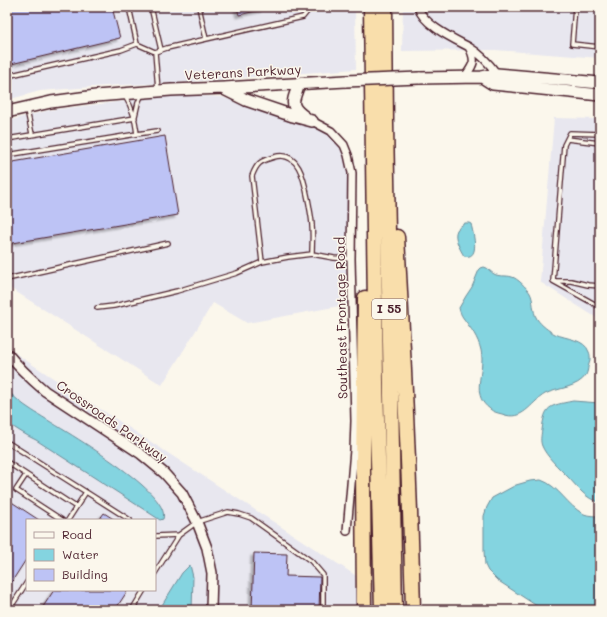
<svg xmlns="http://www.w3.org/2000/svg" width="607" height="617" font-family="Mali,sans-serif">
	<style>
		.built { fill: #e8e7ef; fill-rule: evenodd }
		.water { fill: #84d4e0; stroke: #6d8c98 }
		.building { fill: #bdc3f5; stroke: #4a1f2b; filter: url(#shadow) }
		.lines { fill: none; stroke-linecap: round; stroke-linejoin: round }
		.service-casing { stroke: #4a1f2b; stroke-width: 6 }
		.minor-casing { stroke: #4a1f2b; stroke-width: 10 }
		.tertiary-casing { stroke: #4a1f2b; stroke-width: 12 }
		.secondary-casing { stroke: #4a1f2b; stroke-width: 14 }
		.motorway-casing { stroke: #4a1f2b; stroke-width: 17 }
		.service { stroke: #fbf7ec; stroke-width: 3.5 }
		.minor { stroke: #fbf7ec; stroke-width: 7 }
		.tertiary { stroke: #fbf7ec; stroke-width: 9 }
		.secondary { stroke: #fbf7ec; stroke-width: 11 }
		.motorway { stroke: #f9deab; stroke-width: 14 }
		.secondary-bridge-casing { stroke: #4a1f2b; stroke-width: 14; stroke-linecap: butt }
		.secondary-bridge { stroke: #fbf7ec; stroke-width: 11 }
		.labels { text-anchor: middle; stroke-width: 3; stroke-linejoin: round; paint-order: stroke }
		.shield { fill: #fbf7ec; stroke: #7f6065; stroke-width: 1 }
		.shield-label { font-size: 12px; font-weight: bold; fill: #4a1f2b }
		.street-label { font-size: 13px; fill: #4a1f2b; stroke: #fbf7ec }
	</style>
	<defs>
		<filter id="shadow"><feDropShadow dx="-3" dy="3" stdDeviation="1" flood-color="#0004"/></filter>
	</defs>
	<rect width="100%" height="100%" fill="#fbf7ec"/>
	<filter id="ink" filterUnits="userSpaceOnUse"><feTurbulence type="fractalNoise" baseFrequency=".025" numOctaves="2"/><feDisplacementMap in="SourceGraphic" scale="8" xChannelSelector="R" yChannelSelector="G"/><feConvolveMatrix kernelMatrix="1 2 1 2 8 2 1 2 1" color-interpolation-filters="sRGB"/></filter>
	<g filter="url(#ink)">
		<path class="built" d="M 7,7 L 355,7 L 356,69 L 175,83 L 119,85 L 40,91 L 7,100 Z
			M 403,7 L 600,7 L 600,58 L 495,50 L 402,51 Z
			M 176,95 L 221,97 L 311,125 L 326,131 L 338,143 L 346,157 L 350,178 L 350,304 L 247,323 L 213,303 L 162,385 L 7,286 L 7,121 L 50,110 Z
			M 554,118 L 600,119 L 600,320 L 540,282 Z
			M 7,348 L 358,577 L 357,610 L 7,610 ZM 27,520 L 155,520 L 155,590 L 27,590 Z"/>
		<path class="water" d="M 465,223 L 469,223 L 471,224 C 473,233 481,260 464,256 C 460,249 453,237 457,230 C 459,227 462,225 465,223 Z
			M 484,267 C 489,268 490,272 494,274 C 499,277 506,275 512,277 C 517,278 527,288 530,293 C 534,300 532,311 537,319 C 541,325 549,331 555,334 C 566,339 585,339 589,352 C 591,356 590,362 588,367 C 588,369 587,373 586,375 C 578,388 557,388 545,394 C 530,403 523,422 502,414 C 498,413 493,412 490,409 C 472,396 482,378 482,359 C 482,347 476,335 469,326 C 464,318 461,317 459,308 L 466,296 L 472,287 L 479,270 L 481,268 Z
			M 7,390 C 14,397 22,404 30,409 C 52,424 173,491 163,519 L 160,520 L 154,516 L 36,440 C 25,435 17,429 7,423 Z
			M 573,401 L 600,403 L 600,502 C 586,500 577,486 567,476 C 559,468 546,456 542,446 C 540,441 541,436 542,430 C 545,405 549,406 573,401 Z
			M 541,480 C 559,486 567,506 584,514 C 589,516 595,516 600,516 L 600,600 L 594,610 L 543,610 L 497,580 L 488,571 L 485,565 L 484,551 L 484,516 L 487,507 L 492,498 L 516,485 L 530,481 Z
			M 190,565 L 193,577 L 192,610 L 159,610 L 182,573 Z"/>
		<path class="building" d="M 7,7 L 112,7 L 120,38 L 7,65 Z
			M 237,7 L 263,7 L 264,9 L 239,15 Z
			M 165,136 L 178,215 L 7,244 L 7,163 Z
			M 7,499 L 39,520 L 27,520 L 27,558 L 7,589 Z
			M 104,513 L 115,520 L 99,520 Z
			M 254,553 L 287,554 L 286,576 L 320,577 L 319,610 L 252,610 Z
			M 54,590 L 128,590 L 115,610 L 41,610 Z"/>
		<g class="lines">
			<defs>
				<path id="service" d="M 129,7 L 137,44 L 155,52
					M 151,7 L 161,50
					M 199,7 L 206,39
					M 575,7 L 572,44 L 600,47
					M 7,76 L 121,50 L 137,44
					M 158,90 L 155,52 L 167,48 L 303,17 L 311,7
					M 125,96 C 133,109 135,119 137,134 L 157,131
					M 27,110 L 32,134
					M 135,116 L 138,103 L 142,94
					M 600,134 L 570,133 L 564,145 L 553,281 L 600,307
					M 7,139 L 135,118
					M 567,139 L 600,143
					M 7,155 L 137,134
					M 262,262 L 252,176 C 257,163 260,161 274,157 C 301,149 305,185 309,204 C 310,211 312,219 312,226 C 313,235 312,245 312,254
					M 7,279 L 168,243
					M 554,281 L 571,281 L 588,285 L 600,286
					M 97,308 L 114,306 L 177,291 L 237,273 L 262,262 L 288,257 L 312,254 L 334,258 L 351,259
					M 7,442 L 86,492
					M 7,462 L 76,507
					M 26,475 L 16,490 L 62,520
					M 68,520 L 86,492 L 130,520
					M 155,536 L 156,536 L 179,535
					M 155,573 L 179,535 L 197,522 L 228,512 L 239,514 L 251,518 L 311,561 L 323,575 L 323,610
					M 9,610 L 27,582
					M 132,610 L 144,590"/>
				<path id="minor" d="M 418,7 C 423,25 454,39 469,47
					M 464,78 C 473,65 477,62 469,47 C 481,54 489,63 497,74
					M 312,121 L 331,131 L 344,145 L 348,155 L 352,173 L 351,259 L 355,421 L 354,450 L 347,531"/>
				<path id="tertiary" d="M 7,353 C 18,367 31,379 45,391 L 141,454 L 164,473 L 182,493 L 197,522 L 207,548 L 212,573 L 211,610"/>
				<path id="secondary" d="M 482,77 L 493,84 L 600,95
					M 419,78 L 482,77 L 497,74 L 600,83
					M 299,84 C 293,102 288,105 306,118
					M 224,89 L 246,100 L 293,116 L 312,121
					M 7,112 L 51,102 L 96,96 L 171,90 L 224,88 L 346,81"/>
				<path id="motorway" d="M 371,7 L 376,382 L 382,610
					M 385,7 L 386,124 L 395,610
					M 397,237 C 404,361 410,485 413,610
					M 364,610 L 363,470 L 365,298"/>
			</defs>
			<use href="#service" class="service-casing"/>
			<use href="#minor" class="minor-casing"/>
			<use href="#tertiary" class="tertiary-casing"/>
			<use href="#secondary" class="secondary-casing"/>
			<use href="#motorway" class="motorway-casing"/>
			<use href="#service" class="service"/>
			<use href="#minor" class="minor"/>
			<use href="#tertiary" class="tertiary"/>
			<use href="#secondary" class="secondary"/>
			<use href="#motorway" class="motorway"/>
			<defs>
				<path id="secondary-bridge" d="M 346,81 L 419,78"/>
			</defs>
			<use href="#secondary-bridge" class="secondary-bridge-casing"/>
			<use href="#secondary-bridge" class="secondary-bridge"/>
		</g>
	</g>
	<g class="labels">
		<rect class="shield" x="372" y="299" width="34" height="20" rx="3"/>
		<g class="shield-label">
			<text x="389" y="313">I 55</text>
		</g>
		<g class="street-label">
			<text transform="translate(243 72) rotate(-3)" y="5">Veterans Parkway</text>
			<text transform="translate(341 318) rotate(-91)" y="5">Southeast Frontage Road</text>
			<text transform="translate(112 421) rotate(35)" y="5">Crossroads Parkway</text>
		</g>
	</g>
	<rect width="607" height="617" fill="none" stroke="#fbf7ec" stroke-width="24"/>
	<rect x="12" y="12" width="583" height="593" fill="none" stroke="#4a1f2b" stroke-width="1.5" filter="url(#ink)"/>
	<rect x="26" y="519" width="130" height="72" fill="#fbf7ec" stroke="#b4a19f"/>
	<rect x="34" y="532" width="20" height="6" fill="#fbf7ec" stroke="#b4a19f"/>
	<text x="62" y="539" font-size="12" fill="#4a1f2b">Road</text>
	<rect x="34" y="549" width="20" height="12" fill="#84d4e0" stroke="#b4a19f"/>
	<text x="62" y="559" font-size="12" fill="#4a1f2b">Water</text>
	<rect x="34" y="569" width="20" height="12" fill="#bdc3f5" stroke="#b4a19f"/>
	<text x="62" y="579" font-size="12" fill="#4a1f2b">Building</text>
</svg>
